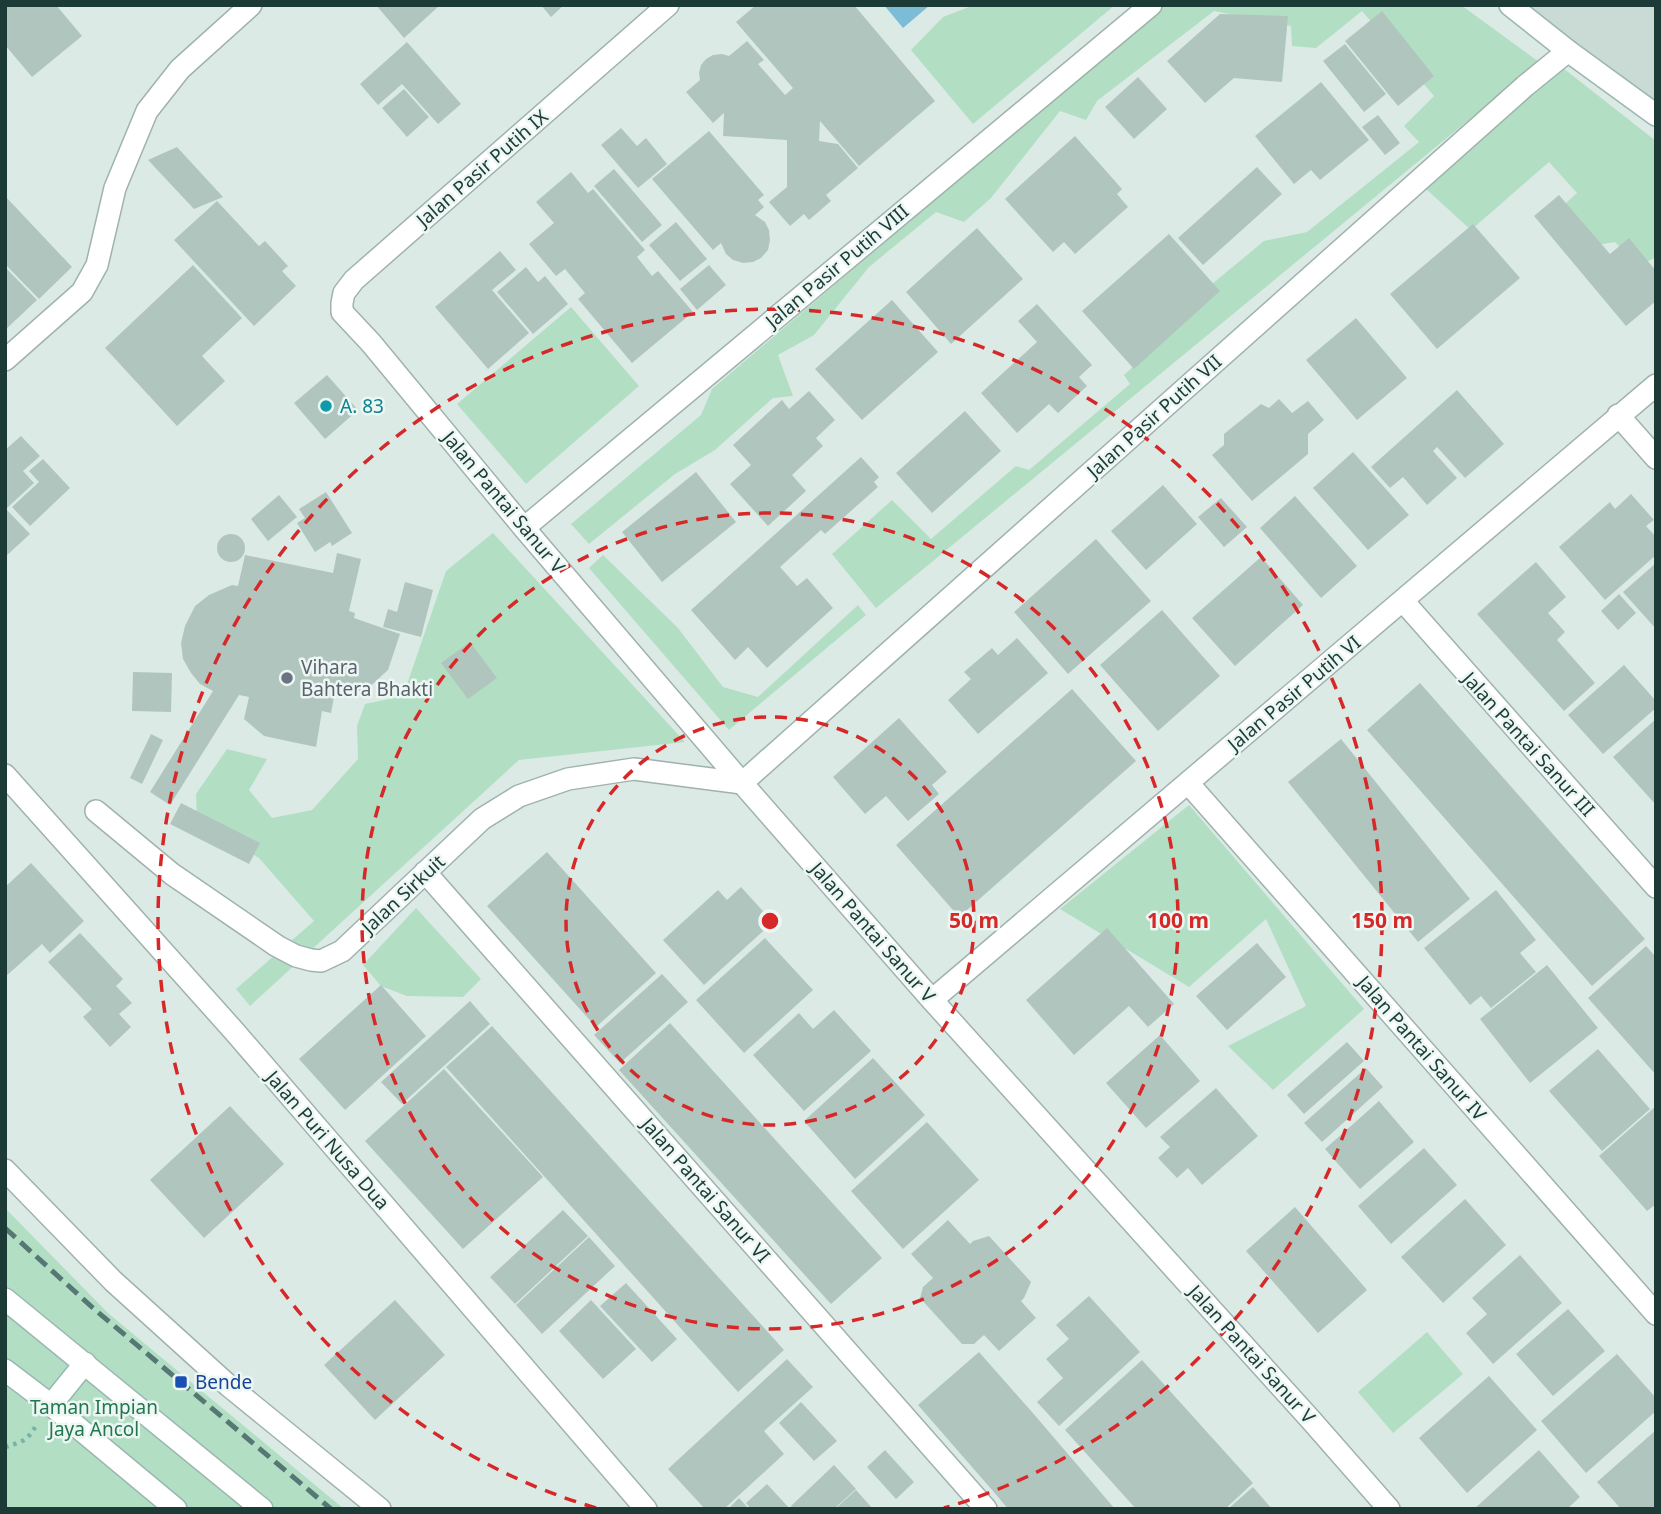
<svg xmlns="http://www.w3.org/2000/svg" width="1661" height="1514" font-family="'Noto Sans',sans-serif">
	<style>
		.built { fill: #cadad5 }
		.green { fill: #b2dfc4 }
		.water { fill: #7cbcd7 }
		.building { fill: #b1c5bf }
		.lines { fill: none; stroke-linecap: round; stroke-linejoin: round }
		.street-casing { stroke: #9fb2ae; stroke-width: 24 }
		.secondary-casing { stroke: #9ab7b1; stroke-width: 24 }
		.path { stroke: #79b2a8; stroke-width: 4.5; stroke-dasharray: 3.5 5; stroke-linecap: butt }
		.street { stroke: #fff; stroke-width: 21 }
		.secondary { stroke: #fff; stroke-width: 21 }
		.rail { stroke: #567773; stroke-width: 5; stroke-dasharray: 14 7; stroke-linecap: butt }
		.ring { fill: none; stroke: #d62828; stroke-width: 3.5; stroke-dasharray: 12 9 }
		.culture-dot { fill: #0f9aa8; stroke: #ecf7f3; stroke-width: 2.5 }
		.worship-dot { fill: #6b7280; stroke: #ecf7f3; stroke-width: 2.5 }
		.transit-dot { fill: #1a4fb4; stroke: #ecf7f3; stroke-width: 2.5 }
		.labels { text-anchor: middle; stroke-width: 5; stroke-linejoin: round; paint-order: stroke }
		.street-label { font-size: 19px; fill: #1c3b37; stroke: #ecf7f3 }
		.culture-label { font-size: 19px; fill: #0d838f; stroke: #ecf7f3; text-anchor: start }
		.worship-label { font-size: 19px; fill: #5b616d; stroke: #ecf7f3; text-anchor: start }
		.transit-label { font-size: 19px; fill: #164399; stroke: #ecf7f3; text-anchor: start }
		.park-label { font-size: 19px; fill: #23764f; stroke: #ecf7f3 }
		.centre { fill: #d62828; stroke: #ecf7f3; stroke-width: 3.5 }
		.ring-label { font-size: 21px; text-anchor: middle; font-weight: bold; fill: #d62828; stroke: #ecf7f3; stroke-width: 5; stroke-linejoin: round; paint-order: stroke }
	</style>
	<rect width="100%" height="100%" fill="#dceae6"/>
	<path class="built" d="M 1510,5 L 1656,5 L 1656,115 Z"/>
	<path class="green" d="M 974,5 L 1115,5 L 973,124 L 911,50 L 943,17 Z
		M 1163,5 L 1461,5 L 1539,62 L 876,608 L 832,554 L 892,500 L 931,539 L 1016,466 L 1029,470 L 1130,384 L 1124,375 L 1203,302 L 1212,284 L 1264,241 L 1307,232 L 1419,142 L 1404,126 L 1434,96 L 1362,11 L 1316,48 L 1292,46 L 1291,26 L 1214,11 L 1097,101 L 1086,120 L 1060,111 L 991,198 L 964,222 L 936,212 L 869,267 L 814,335 L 778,355 L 793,396 L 773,398 L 715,450 L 675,474 L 589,544 L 571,524 L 701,415 L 712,389 Z
		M 1563,68 L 1656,141 L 1656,257 L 1638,267 L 1615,242 L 1591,246 L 1558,210 L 1577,193 L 1549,162 L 1471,230 L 1426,189 Z
		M 571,307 L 639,386 L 526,484 L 457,404 Z
		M 493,533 L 685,742 L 519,760 L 250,1006 L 236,989 L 314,921 L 259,858 L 197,820 L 196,794 L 227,749 L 267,759 L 249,790 L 272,818 L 312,810 L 358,759 L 357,726 L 365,704 L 403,696 L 446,571 Z
		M 603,555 L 678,628 L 723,687 L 758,697 L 858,605 L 866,615 L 729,730 L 589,568 Z
		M 1189,805 L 1364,1009 L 1273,1090 L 1228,1046 L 1306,1006 L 1266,919 L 1189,987 L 1060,909 Z
		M 416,908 L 481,979 L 463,997 L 407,996 L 381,986 L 363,965 Z
		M 5,1208 L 109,1314 L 344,1509 L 5,1509 Z
		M 1427,1332 L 1463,1374 L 1393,1433 L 1358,1392 Z"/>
	<path class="water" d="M 884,5 L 930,5 L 903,28 Z"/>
	<path class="building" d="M 5,5 L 56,5 L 82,36 L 32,77 L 5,45 Z
		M 376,5 L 440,5 L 404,38 Z
		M 541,5 L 564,5 L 551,17 Z
		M 756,5 L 854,5 L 935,101 L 859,166 L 820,121 L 819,141 L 838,144 L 858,168 L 826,195 L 831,201 L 809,220 L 804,214 L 790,226 L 769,202 L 787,187 L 787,140 L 723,136 L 724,113 L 713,123 L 686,92 L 700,80 L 699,73 L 701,65 L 706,59 L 713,55 L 722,54 L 729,56 L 747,41 L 764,60 L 758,64 L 785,95 L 793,88 L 736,22 Z
		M 1382,11 L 1434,76 L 1398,106 L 1345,41 Z
		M 1220,14 L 1288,16 L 1282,82 L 1234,78 L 1205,103 L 1167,61 Z
		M 407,42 L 461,104 L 438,124 L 402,84 L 378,105 L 360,84 Z
		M 1345,44 L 1386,94 L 1364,112 L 1323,61 Z
		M 1138,77 L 1167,109 L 1134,139 L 1105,107 Z
		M 1321,82 L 1369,140 L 1320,180 L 1311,170 L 1294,184 L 1255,136 Z
		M 404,89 L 429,117 L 407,137 L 382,108 Z
		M 1378,115 L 1400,143 L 1385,155 L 1362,127 Z
		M 621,128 L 637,146 L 646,138 L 667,164 L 638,188 L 601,145 Z
		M 709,131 L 764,195 L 758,200 L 764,207 L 755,215 L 765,222 L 769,230 L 770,240 L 768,250 L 761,258 L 753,262 L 743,263 L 733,260 L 726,254 L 721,243 L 713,250 L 652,179 Z
		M 1075,136 L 1122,189 L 1117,194 L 1128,207 L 1075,254 L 1064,242 L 1053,252 L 1005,199 Z
		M 177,147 L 223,197 L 194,209 L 148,160 Z
		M 1257,167 L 1282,194 L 1203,265 L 1178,238 Z
		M 614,169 L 662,225 L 642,242 L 594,186 Z
		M 571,172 L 588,193 L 593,189 L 645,250 L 637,257 L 652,276 L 658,271 L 693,312 L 632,363 L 578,299 L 585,293 L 565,269 L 556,276 L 529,244 L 554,223 L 536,202 Z
		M 1559,195 L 1610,254 L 1629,238 L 1656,271 L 1656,301 L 1626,326 L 1534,216 Z
		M 5,196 L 72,267 L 39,299 L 5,264 Z
		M 217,201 L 259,246 L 265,241 L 288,266 L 282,271 L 296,286 L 254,326 L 174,240 Z
		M 676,222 L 707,259 L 680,281 L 649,245 Z
		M 1473,224 L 1520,278 L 1437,349 L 1390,294 Z
		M 977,228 L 1023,279 L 951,344 L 906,292 Z
		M 1169,234 L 1220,291 L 1134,369 L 1082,311 Z
		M 500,251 L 516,270 L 492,290 L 529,333 L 488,369 L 435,307 Z
		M 193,265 L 242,318 L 202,356 L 225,381 L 177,426 L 105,348 Z
		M 709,265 L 726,285 L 697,310 L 680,289 Z
		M 5,267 L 37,300 L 5,330 Z
		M 526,267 L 538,282 L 545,276 L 568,304 L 533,334 L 497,292 Z
		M 892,300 L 938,352 L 862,420 L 815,369 Z
		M 1037,304 L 1092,365 L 1079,377 L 1087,386 L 1058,413 L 1049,404 L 1017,433 L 981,393 L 1037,342 L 1018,321 Z
		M 1356,318 L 1407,378 L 1357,420 L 1306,360 Z
		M 327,375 L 358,410 L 325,439 L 294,403 Z
		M 1457,390 L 1504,444 L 1465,478 L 1437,447 L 1433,451 L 1457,478 L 1427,505 L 1403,477 L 1390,488 L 1371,467 Z
		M 809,391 L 835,420 L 816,438 L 823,446 L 792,475 L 806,491 L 768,526 L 730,484 L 751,465 L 733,445 L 782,400 L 789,409 Z
		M 1279,399 L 1292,413 L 1308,401 L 1324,420 L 1308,434 L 1308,454 L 1252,501 L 1212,455 L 1224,445 L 1224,434 L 1261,404 L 1269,408 Z
		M 965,411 L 1001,451 L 932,513 L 896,473 Z
		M 21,436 L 40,456 L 23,471 L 34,483 L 7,508 L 5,506 L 5,450 Z
		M 1353,452 L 1409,515 L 1368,550 L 1313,488 Z
		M 861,457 L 879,477 L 874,482 L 878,487 L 825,534 L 821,530 L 780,567 L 797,586 L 807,578 L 833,608 L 767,668 L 748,647 L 735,660 L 691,610 Z
		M 43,459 L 70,488 L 30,526 L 12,507 L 39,482 L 29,471 Z
		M 696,472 L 736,522 L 662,582 L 622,532 Z
		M 1163,485 L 1197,524 L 1146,570 L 1111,531 Z
		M 326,492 L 352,533 L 332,546 L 330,542 L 315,552 L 297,523 L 305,518 L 299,509 Z
		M 1631,494 L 1654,520 L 1646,526 L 1656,537 L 1656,555 L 1605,600 L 1559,547 L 1610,502 L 1615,509 Z
		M 279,495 L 297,517 L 268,541 L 251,519 Z
		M 1295,496 L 1357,566 L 1321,598 L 1260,528 Z
		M 1221,498 L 1247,527 L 1224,547 L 1198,517 Z
		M 5,508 L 30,534 L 5,557 Z
		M217 548a14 14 0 1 1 28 0a14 14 0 1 1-28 0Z
		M 1096,539 L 1151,601 L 1068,674 L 1014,612 Z
		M 337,553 L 361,559 L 349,611 L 355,613 L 354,618 L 400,634 L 388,670 L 364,692 L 336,686 L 331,713 L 322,711 L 316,747 L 264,736 L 244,719 L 249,697 L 239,695 L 170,805 L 150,792 L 213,691 L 200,684 L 191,673 L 183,659 L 181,643 L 185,626 L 195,606 L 209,595 L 232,585 L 238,586 L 245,555 L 333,573 Z
		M 1261,557 L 1303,605 L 1235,666 L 1192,618 Z
		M 1536,562 L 1566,597 L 1548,613 L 1565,632 L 1557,640 L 1595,683 L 1564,711 L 1477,614 Z
		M 1656,563 L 1656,629 L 1623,592 Z
		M 405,582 L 433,590 L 421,637 L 383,627 L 388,609 L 397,612 Z
		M 1619,594 L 1636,613 L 1618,630 L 1601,611 Z
		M 1162,610 L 1220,676 L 1158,731 L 1100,665 Z
		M 1017,638 L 1048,673 L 978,734 L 948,700 L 971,679 L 964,672 L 992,648 L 998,655 Z
		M 470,642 L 497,678 L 468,699 L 441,663 Z
		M 1624,665 L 1656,701 L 1656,708 L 1603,754 L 1568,715 Z
		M 133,672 L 172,673 L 171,712 L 132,711 Z
		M 1420,683 L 1645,939 L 1592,986 L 1367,730 Z
		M 1072,689 L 1136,761 L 959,917 L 896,845 Z
		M 899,718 L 947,772 L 932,785 L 939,794 L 908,821 L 886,796 L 865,814 L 833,777 Z
		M 1656,719 L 1656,805 L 1613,757 Z
		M 151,734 L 163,740 L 142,784 L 130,778 Z
		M 1341,739 L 1470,899 L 1418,942 L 1288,782 Z
		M 181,803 L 260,843 L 249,864 L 170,824 Z
		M 547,852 L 656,973 L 596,1027 L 487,906 Z
		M 31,863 L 84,921 L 50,953 L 42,944 L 5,977 L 5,887 Z
		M 741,887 L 773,922 L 704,985 L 663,940 L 718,890 L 727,900 Z
		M 1496,890 L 1536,940 L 1520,953 L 1536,972 L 1491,1008 L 1481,996 L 1470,1005 L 1424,948 Z
		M 1107,928 L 1174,1004 L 1148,1027 L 1129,1006 L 1074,1055 L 1026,1000 Z
		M 80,933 L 123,979 L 116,986 L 132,1003 L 119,1014 L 131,1027 L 110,1047 L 83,1017 L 92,1009 L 48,962 Z
		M 765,938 L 813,990 L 744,1053 L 696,1000 Z
		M 1257,943 L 1286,977 L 1227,1030 L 1196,996 Z
		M 1646,946 L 1656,957 L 1656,1075 L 1588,998 Z
		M 1547,965 L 1598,1028 L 1530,1083 L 1480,1019 Z
		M 662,974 L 688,1002 L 620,1063 L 594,1035 Z
		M 381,985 L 426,1036 L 345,1110 L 299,1059 Z
		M 470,1001 L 490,1024 L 402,1104 L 381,1082 Z
		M 834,1010 L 871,1051 L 804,1111 L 753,1055 L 799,1013 L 813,1029 Z
		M 670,1023 L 882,1258 L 831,1304 L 619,1070 Z
		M 492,1026 L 784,1350 L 738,1392 L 446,1067 Z
		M 1160,1035 L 1200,1081 L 1146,1128 L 1106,1083 Z
		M 1347,1042 L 1364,1061 L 1304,1114 L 1287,1095 Z
		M 1598,1049 L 1650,1109 L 1602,1151 L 1549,1091 Z
		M 873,1058 L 925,1115 L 855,1179 L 804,1121 Z
		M 1366,1068 L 1383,1087 L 1322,1142 L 1304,1123 Z
		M 444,1069 L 543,1177 L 463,1249 L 365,1141 Z
		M 1216,1088 L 1258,1136 L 1202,1185 L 1188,1168 L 1177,1178 L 1158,1158 L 1170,1147 L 1160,1137 Z
		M 1379,1101 L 1414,1142 L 1360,1189 L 1325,1149 Z
		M 230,1106 L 284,1164 L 204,1238 L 150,1180 Z
		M 1656,1106 L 1656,1204 L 1647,1211 L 1599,1156 Z
		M 927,1122 L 979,1180 L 903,1249 L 851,1191 Z
		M 1424,1148 L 1457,1185 L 1391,1244 L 1358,1206 Z
		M 1465,1199 L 1506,1245 L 1443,1303 L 1401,1257 Z
		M 1295,1207 L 1367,1290 L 1318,1333 L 1246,1251 Z
		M 563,1210 L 588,1236 L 515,1304 L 490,1277 Z
		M 948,1220 L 970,1244 L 973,1241 L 989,1236 L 1031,1282 L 1024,1298 L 1021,1301 L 1036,1318 L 999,1351 L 984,1335 L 974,1344 L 962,1344 L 920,1298 L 923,1287 L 933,1278 L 911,1254 Z
		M 589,1237 L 615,1266 L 542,1334 L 516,1305 Z
		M 1520,1255 L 1562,1303 L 1493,1364 L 1466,1333 L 1487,1314 L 1472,1298 Z
		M 626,1283 L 677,1339 L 652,1362 L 600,1306 Z
		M 1089,1296 L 1140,1352 L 1059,1426 L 1037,1402 L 1063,1378 L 1046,1359 L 1069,1339 L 1056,1325 Z
		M 395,1300 L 445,1355 L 375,1420 L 324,1365 Z
		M 591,1300 L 636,1349 L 603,1379 L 559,1331 Z
		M 1568,1309 L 1605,1351 L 1553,1396 L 1516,1354 Z
		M 979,1352 L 1032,1412 L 1115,1509 L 1008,1509 L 999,1498 L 918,1405 Z
		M 1617,1354 L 1656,1398 L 1656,1411 L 1586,1473 L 1541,1421 Z
		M 787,1359 L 813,1387 L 764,1431 L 784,1454 L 724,1509 L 705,1509 L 668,1469 Z
		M 1142,1360 L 1253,1483 L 1225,1509 L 1136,1509 L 1065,1430 Z
		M 1489,1376 L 1537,1430 L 1467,1493 L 1419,1438 Z
		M 801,1402 L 837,1441 L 814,1461 L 779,1423 Z
		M 1656,1430 L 1656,1509 L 1621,1509 L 1597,1482 Z
		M 885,1450 L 914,1482 L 896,1499 L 867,1467 Z
		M 1539,1450 L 1580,1497 L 1567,1509 L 1474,1509 Z
		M 834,1465 L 856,1489 L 834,1509 L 793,1509 L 791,1506 Z
		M 767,1484 L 790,1509 L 751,1509 L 746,1503 Z
		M 1253,1487 L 1272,1509 L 1228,1509 Z
		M 856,1490 L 873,1509 L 835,1509 Z
		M 739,1498 L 749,1509 L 728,1509 Z"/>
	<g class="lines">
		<defs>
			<path id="street" d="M 668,5 L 354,280 L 344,293 L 342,303 L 342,312 L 371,343 L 524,528 L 742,783 L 932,1000 L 1311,1420 L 1389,1509
				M 5,360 L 82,292 L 97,265 L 115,188 L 147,111 L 180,69 L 251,5
				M 1618,415 L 1656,458
				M 524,528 L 1151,5
				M 1403,601 L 1656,887
				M 5,775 L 234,1031 L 646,1509
				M 1188,783 L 1656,1314
				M 96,811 L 172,874 L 277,946 L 296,956 L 311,960 L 321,961 L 342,951 L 482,819 L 519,796 L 568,779 L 634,769 L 742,783 L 1525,86 L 1568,51
				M 425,872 L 986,1509
				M 932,1000 L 1656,385
				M 5,1170 L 113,1281 L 229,1386 L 380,1509"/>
			<path id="secondary" d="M 1510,5 L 1568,51 L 1656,115
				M 5,1299 L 262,1509
				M 5,1370 L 51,1405 L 176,1509
				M 51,1405 L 85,1363"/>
		</defs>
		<use href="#street" class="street-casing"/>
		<use href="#secondary" class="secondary-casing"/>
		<path class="path" d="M 5,1447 C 23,1442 28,1440 37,1424"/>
		<use href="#street" class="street"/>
		<use href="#secondary" class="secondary"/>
		<path class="rail" d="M 5,1228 L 93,1308 L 331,1509"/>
	</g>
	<g class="ring">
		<circle cx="770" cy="921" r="204"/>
		<circle cx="770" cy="921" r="408"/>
		<path d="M596 1508A612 612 0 1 1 944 1508"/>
	</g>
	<circle class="culture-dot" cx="326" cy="406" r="7"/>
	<circle class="worship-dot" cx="287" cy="678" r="7"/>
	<rect class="transit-dot" x="174" y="1375" width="14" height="14" rx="3.5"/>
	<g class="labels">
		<g class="street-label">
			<text transform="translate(482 168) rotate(-41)" y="7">Jalan Pasir Putih IX</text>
			<text transform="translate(837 266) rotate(-40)" y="7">Jalan Pasir Putih VIII</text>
			<text transform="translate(1154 416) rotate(-42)" y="7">Jalan Pasir Putih VII</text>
			<text transform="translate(504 502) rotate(50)" y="7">Jalan Pantai Sanur V</text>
			<text transform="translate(1294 693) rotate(-40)" y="7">Jalan Pasir Putih VI</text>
			<text transform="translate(1529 744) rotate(48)" y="7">Jalan Pantai Sanur III</text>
			<text transform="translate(403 894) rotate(-43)" y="7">Jalan Sirkuit</text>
			<text transform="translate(873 932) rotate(49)" y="7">Jalan Pantai Sanur V</text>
			<text transform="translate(1422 1048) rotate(49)" y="7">Jalan Pantai Sanur IV</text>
			<text transform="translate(328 1140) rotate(49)" y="7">Jalan Puri Nusa Dua</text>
			<text transform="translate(706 1190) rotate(49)" y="7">Jalan Pantai Sanur VI</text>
			<text transform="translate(1252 1354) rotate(48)" y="7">Jalan Pantai Sanur V</text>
		</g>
		<g class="culture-label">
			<text x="340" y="413">A. 83</text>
		</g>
		<g class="worship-label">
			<text x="301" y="674">Vihara<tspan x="301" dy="22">Bahtera Bhakti</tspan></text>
		</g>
		<g class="transit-label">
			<text x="195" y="1389">Bende</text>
		</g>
		<g class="park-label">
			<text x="94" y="1414">Taman Impian<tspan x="94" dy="22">Jaya Ancol</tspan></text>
		</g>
	</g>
	<circle cx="770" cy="921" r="10" class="centre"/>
	<g class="ring-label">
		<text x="974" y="928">50 m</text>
		<text x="1178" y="928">100 m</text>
		<text x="1382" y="928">150 m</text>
	</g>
	<rect width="1661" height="1514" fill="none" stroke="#1c3b37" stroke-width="14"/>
</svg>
